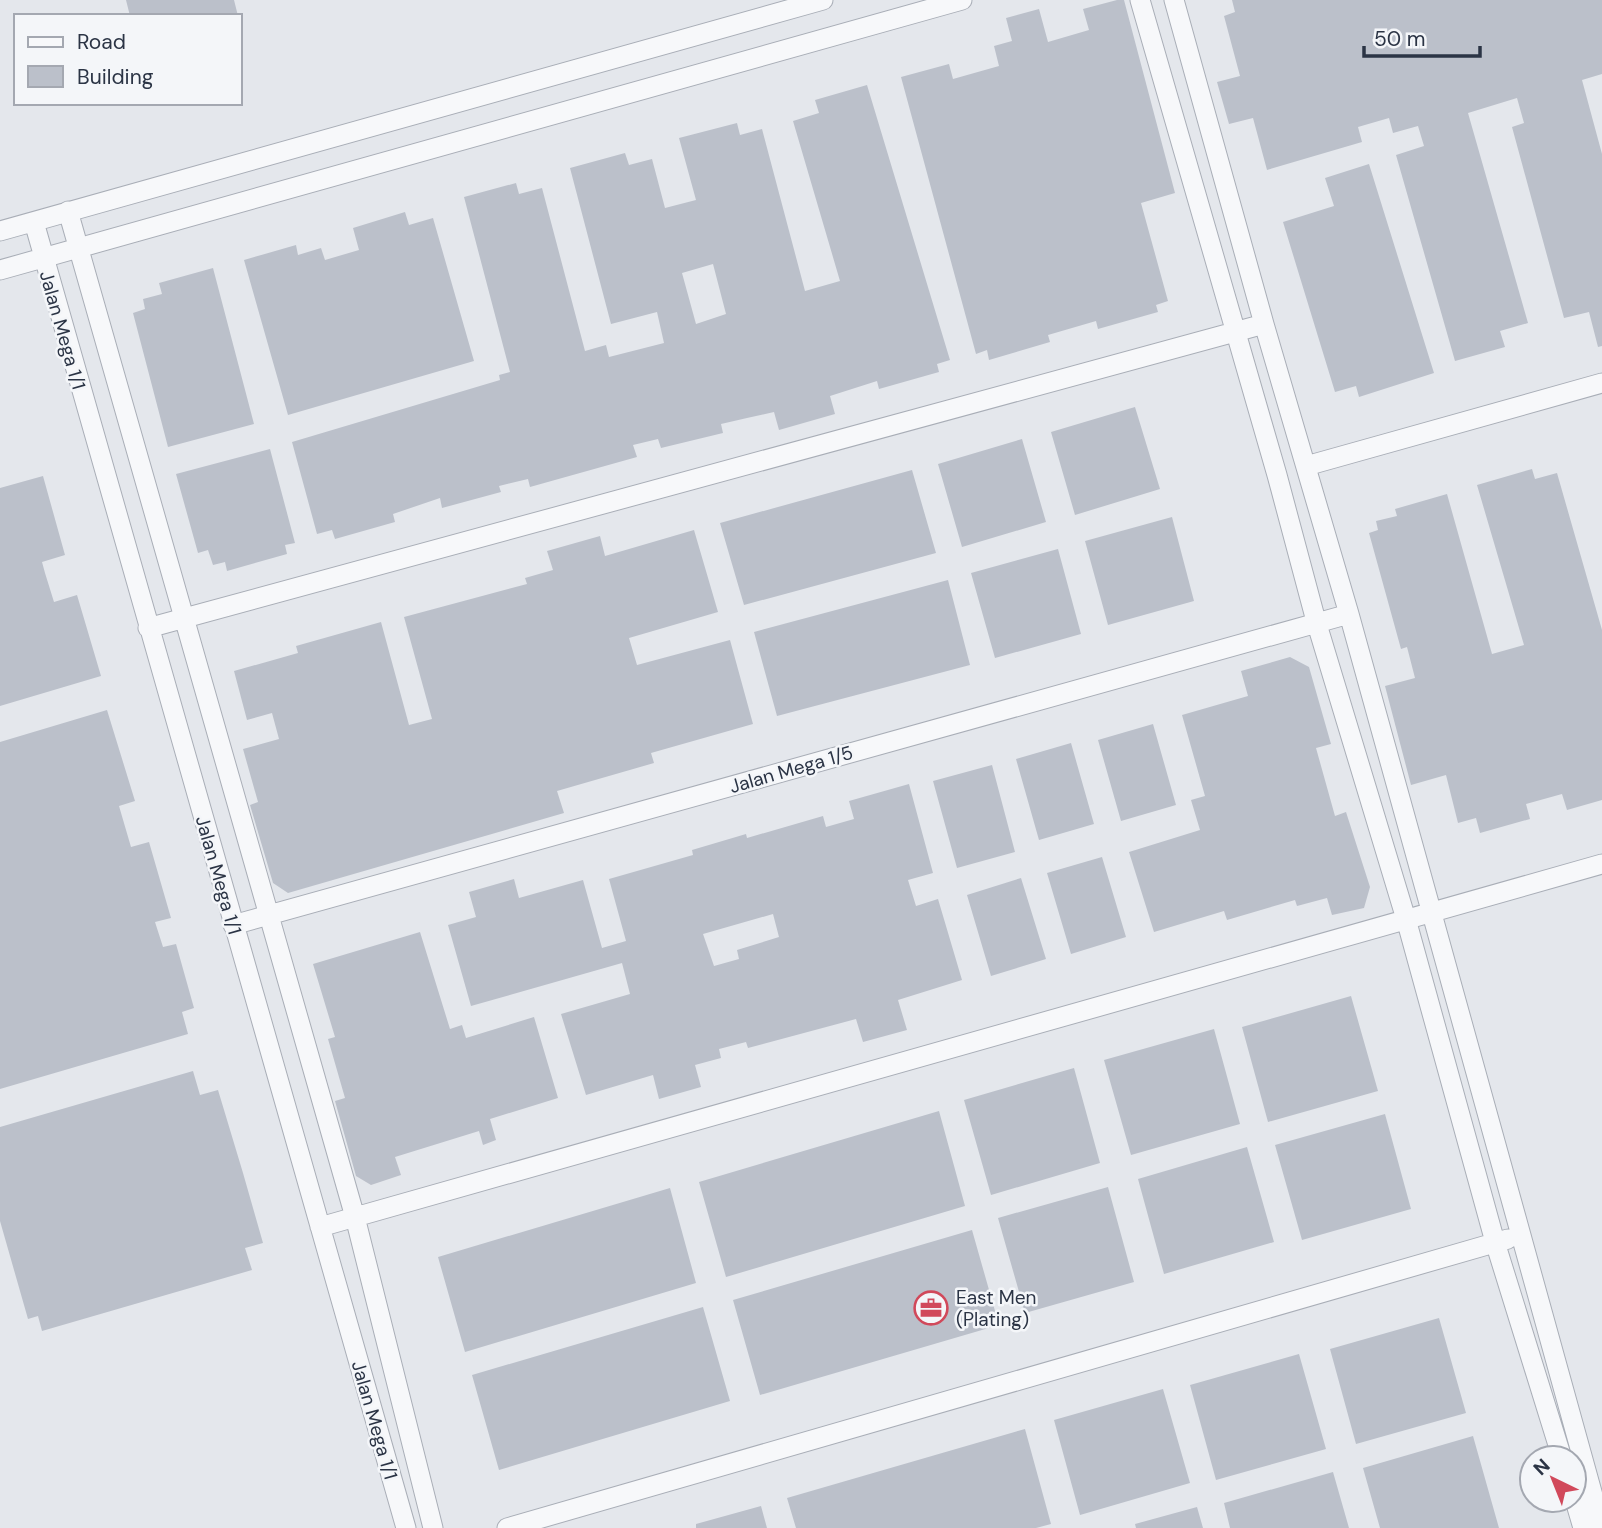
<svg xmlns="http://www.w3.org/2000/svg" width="1602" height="1528" font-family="'DM Sans',sans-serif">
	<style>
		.building { fill: #bbc0ca; fill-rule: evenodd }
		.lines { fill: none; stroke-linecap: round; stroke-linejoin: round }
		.street-casing { stroke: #a9aeb7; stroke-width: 21 }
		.street { stroke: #f7f8fa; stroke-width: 19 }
		.labels { text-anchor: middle; stroke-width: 5; stroke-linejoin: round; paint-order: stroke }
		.street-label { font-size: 19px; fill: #2b3445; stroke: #f4f6f9 }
		.poi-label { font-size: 19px; fill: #2b3445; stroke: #f4f6f9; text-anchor: start }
	</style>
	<rect width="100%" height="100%" fill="#e4e7ec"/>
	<path class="building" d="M 126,0 L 234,0 L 238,16 L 130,16 Z
		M 1117,0 L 1124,0 L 1175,193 L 1141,203 L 1168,301 L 1156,305 L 1158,312 L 1098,329 L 1096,321 L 1048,335 L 1050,342 L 989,360 L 987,350 L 976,354 L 901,77 L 949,64 L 953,79 L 999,66 L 994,46 L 1012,41 L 1006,18 L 1039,9 L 1048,42 L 1089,30 L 1083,9 Z
		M 1232,0 L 1602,0 L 1602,74 L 1582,80 L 1602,154 L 1602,346 L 1598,347 L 1589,312 L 1564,318 L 1512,127 L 1524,123 L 1517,98 L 1468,113 L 1528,323 L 1500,331 L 1505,347 L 1455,361 L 1396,155 L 1424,146 L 1418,126 L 1393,133 L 1389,118 L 1358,127 L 1362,142 L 1267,170 L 1253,118 L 1229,124 L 1217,82 L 1240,76 L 1224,16 L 1235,12 Z
		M 867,85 L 950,360 L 937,364 L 939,372 L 879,389 L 877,381 L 830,396 L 835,414 L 779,430 L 774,412 L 747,418 L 721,424 L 723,433 L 661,448 L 658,439 L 633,445 L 637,457 L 530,487 L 528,479 L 499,486 L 501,492 L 442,508 L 440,498 L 393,514 L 395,522 L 335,539 L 332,530 L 317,534 L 292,442 L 500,380 L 499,375 L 510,372 L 464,197 L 516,183 L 519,194 L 542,188 L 585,351 L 606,345 L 609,357 L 664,343 L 657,312 L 611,324 L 570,168 L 625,153 L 629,165 L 652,159 L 665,208 L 696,200 L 679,138 L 737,123 L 740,135 L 762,129 L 805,291 L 840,281 L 793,121 L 819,113 L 815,100 ZM 713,264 L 726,314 L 696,324 L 682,273 Z
		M 1369,164 L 1434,373 L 1359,397 L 1356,386 L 1335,392 L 1283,222 L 1334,206 L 1325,178 Z
		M 405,212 L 409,225 L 433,218 L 474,361 L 288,415 L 244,260 L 296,245 L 298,255 L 321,248 L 325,260 L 359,250 L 353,228 Z
		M 213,268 L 254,424 L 168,447 L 133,313 L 145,309 L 143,299 L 162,294 L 159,283 Z
		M 1135,407 L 1160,489 L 1075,515 L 1051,432 Z
		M 1022,439 L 1046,522 L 962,547 L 938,464 Z
		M 270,449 L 295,543 L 285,545 L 287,554 L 227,571 L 225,562 L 213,565 L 208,550 L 198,553 L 176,474 Z
		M 1532,469 L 1535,479 L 1557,473 L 1602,630 L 1602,800 L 1567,810 L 1562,794 L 1526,804 L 1530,819 L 1480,833 L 1476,818 L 1458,823 L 1446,775 L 1411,785 L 1385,686 L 1415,678 L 1407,647 L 1401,649 L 1369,533 L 1378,530 L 1376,521 L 1397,516 L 1395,509 L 1447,494 L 1492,654 L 1524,645 L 1477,485 Z
		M 912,470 L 936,553 L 744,605 L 720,523 Z
		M 43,476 L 65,555 L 42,562 L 45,573 L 54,602 L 77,595 L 101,676 L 0,706 L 0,488 Z
		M 1172,517 L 1194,601 L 1108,625 L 1085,541 Z
		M 694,530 L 718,612 L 629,638 L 637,665 L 730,640 L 753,724 L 651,753 L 654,763 L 557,791 L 564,813 L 288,893 L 273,883 L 250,805 L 258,802 L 243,749 L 279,739 L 272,713 L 247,720 L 234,671 L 298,653 L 296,646 L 381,622 L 409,725 L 432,719 L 404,617 L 527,584 L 525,578 L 553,570 L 547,551 L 600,536 L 605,556 Z
		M 1058,549 L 1081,634 L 995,658 L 971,573 Z
		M 948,580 L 970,665 L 777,716 L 754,632 Z
		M 1290,657 L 1309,667 L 1331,744 L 1316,748 L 1335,816 L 1346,812 L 1370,887 L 1364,908 L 1332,915 L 1327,898 L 1297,906 L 1295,900 L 1227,920 L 1224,911 L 1154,932 L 1129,852 L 1200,830 L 1191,800 L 1205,796 L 1182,715 L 1248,696 L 1241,671 Z
		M 107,710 L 135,801 L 119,806 L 131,847 L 149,842 L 171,918 L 155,922 L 163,947 L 176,944 L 194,1008 L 182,1012 L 188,1034 L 0,1089 L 0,742 Z
		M 1153,724 L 1176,805 L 1121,821 L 1098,740 Z
		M 1071,743 L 1094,824 L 1039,840 L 1016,759 Z
		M 992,765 L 1015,852 L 957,868 L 933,781 Z
		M 909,784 L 933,873 L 908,880 L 916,906 L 938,899 L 962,980 L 898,1000 L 907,1030 L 863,1042 L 856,1019 L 748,1048 L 746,1042 L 719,1049 L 721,1058 L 695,1065 L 701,1087 L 659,1099 L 653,1075 L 586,1095 L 561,1014 L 630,994 L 622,963 L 471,1006 L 448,925 L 476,917 L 469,892 L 514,879 L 519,898 L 583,880 L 602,948 L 626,941 L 609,879 L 693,855 L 692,850 L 746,834 L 747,838 L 823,816 L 826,827 L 854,819 L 849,801 ZM 773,914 L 779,937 L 737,950 L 739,959 L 714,966 L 703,934 Z
		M 1102,857 L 1126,937 L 1071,954 L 1047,873 Z
		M 1021,878 L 1046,959 L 991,976 L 967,895 Z
		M 420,932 L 450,1029 L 462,1025 L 466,1038 L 534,1017 L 558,1098 L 490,1119 L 496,1140 L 483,1145 L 479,1131 L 395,1157 L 401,1175 L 371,1185 L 356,1176 L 335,1101 L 345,1098 L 328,1039 L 335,1037 L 313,964 Z
		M 1351,996 L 1378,1091 L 1268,1122 L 1242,1027 Z
		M 1214,1029 L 1240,1124 L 1131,1155 L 1104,1060 Z
		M 1074,1068 L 1100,1163 L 991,1195 L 964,1100 Z
		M 193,1071 L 200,1095 L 218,1090 L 243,1173 L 263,1243 L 245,1248 L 252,1270 L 42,1331 L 38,1316 L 28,1319 L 0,1221 L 0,1127 Z
		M 939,1111 L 965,1206 L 726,1277 L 699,1182 Z
		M 1385,1114 L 1411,1209 L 1302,1240 L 1275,1145 Z
		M 1247,1147 L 1274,1242 L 1164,1274 L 1138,1179 Z
		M 1108,1187 L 1134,1282 L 1025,1313 L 998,1218 Z
		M 670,1188 L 696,1283 L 465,1352 L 438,1257 Z
		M 972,1230 L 999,1325 L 760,1395 L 733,1300 Z
		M 703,1307 L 730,1401 L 499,1470 L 472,1375 Z
		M 1439,1318 L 1466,1413 L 1356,1444 L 1330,1349 Z
		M 1299,1354 L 1326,1449 L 1216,1480 L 1190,1385 Z
		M 1163,1389 L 1190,1483 L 1080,1515 L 1054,1420 Z
		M 1025,1429 L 1051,1524 L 1036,1528 L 796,1528 L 787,1498 Z
		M 1473,1436 L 1499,1528 L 1380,1528 L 1363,1468 Z
		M 1333,1472 L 1349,1528 L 1230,1528 L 1224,1503 Z
		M 761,1506 L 767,1528 L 696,1528 L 696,1524 Z
		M 1197,1507 L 1203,1528 L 1136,1528 L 1135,1524 Z"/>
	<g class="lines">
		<defs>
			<path id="street" d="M 1140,0 L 1277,475 L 1316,621 L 1406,919 L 1495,1242 L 1562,1458
				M 1174,0 L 1264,324 L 1349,614 L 1602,1528
				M 68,211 L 355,1217 L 433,1528
				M 34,222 L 406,1528
				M 0,231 L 823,0
				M 0,270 L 962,0
				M 1306,466 L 1602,383
				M 148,628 L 1264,324
				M 233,925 L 1349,614
				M 320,1227 L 1602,864
				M 1574,1497 L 1583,1528
				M 507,1528 L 1508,1239"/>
		</defs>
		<use href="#street" class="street-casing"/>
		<use href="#street" class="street"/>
	</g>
	<defs>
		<symbol id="office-ring" viewBox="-11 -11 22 22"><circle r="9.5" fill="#f4f6f9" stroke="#d1495b" stroke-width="1.5"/><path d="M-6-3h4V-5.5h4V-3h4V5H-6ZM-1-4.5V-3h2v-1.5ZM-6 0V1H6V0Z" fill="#d1495b"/></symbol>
	</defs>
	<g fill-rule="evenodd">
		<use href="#office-ring" x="912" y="1289" width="38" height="38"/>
	</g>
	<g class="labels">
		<g class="street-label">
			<text transform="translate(63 330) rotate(74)" y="7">Jalan Mega 1/1</text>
			<text transform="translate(791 769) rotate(-16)" y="7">Jalan Mega 1/5</text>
			<text transform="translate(219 875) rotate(74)" y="7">Jalan Mega 1/1</text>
			<text transform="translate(375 1420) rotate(74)" y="7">Jalan Mega 1/1</text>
		</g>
		<g class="poi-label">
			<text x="956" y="1304">East Men<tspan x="956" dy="22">(Plating)</tspan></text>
		</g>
	</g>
	<rect x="14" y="14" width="228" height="91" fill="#f4f6f9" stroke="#a4a8b1" stroke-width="2"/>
	<rect x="28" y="37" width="35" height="10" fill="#f7f8fa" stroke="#a4a8b1" stroke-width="2"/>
	<text x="77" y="49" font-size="21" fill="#2b3445">Road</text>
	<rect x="28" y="66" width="35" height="21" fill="#bbc0ca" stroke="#a4a8b1" stroke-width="2"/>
	<text x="77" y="84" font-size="21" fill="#2b3445">Building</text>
	<g transform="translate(1553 1479) rotate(317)"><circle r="33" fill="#f4f6f9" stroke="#a4a8b1" stroke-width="2"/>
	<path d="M0-5L12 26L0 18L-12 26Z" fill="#d1495b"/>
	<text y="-10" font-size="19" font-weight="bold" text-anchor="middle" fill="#2b3445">N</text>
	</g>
	<path d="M1364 46v10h116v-10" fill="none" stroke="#2b3445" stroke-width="3.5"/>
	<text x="1374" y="46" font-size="21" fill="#2b3445" stroke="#f4f6f9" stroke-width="5" paint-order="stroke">50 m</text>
</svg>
